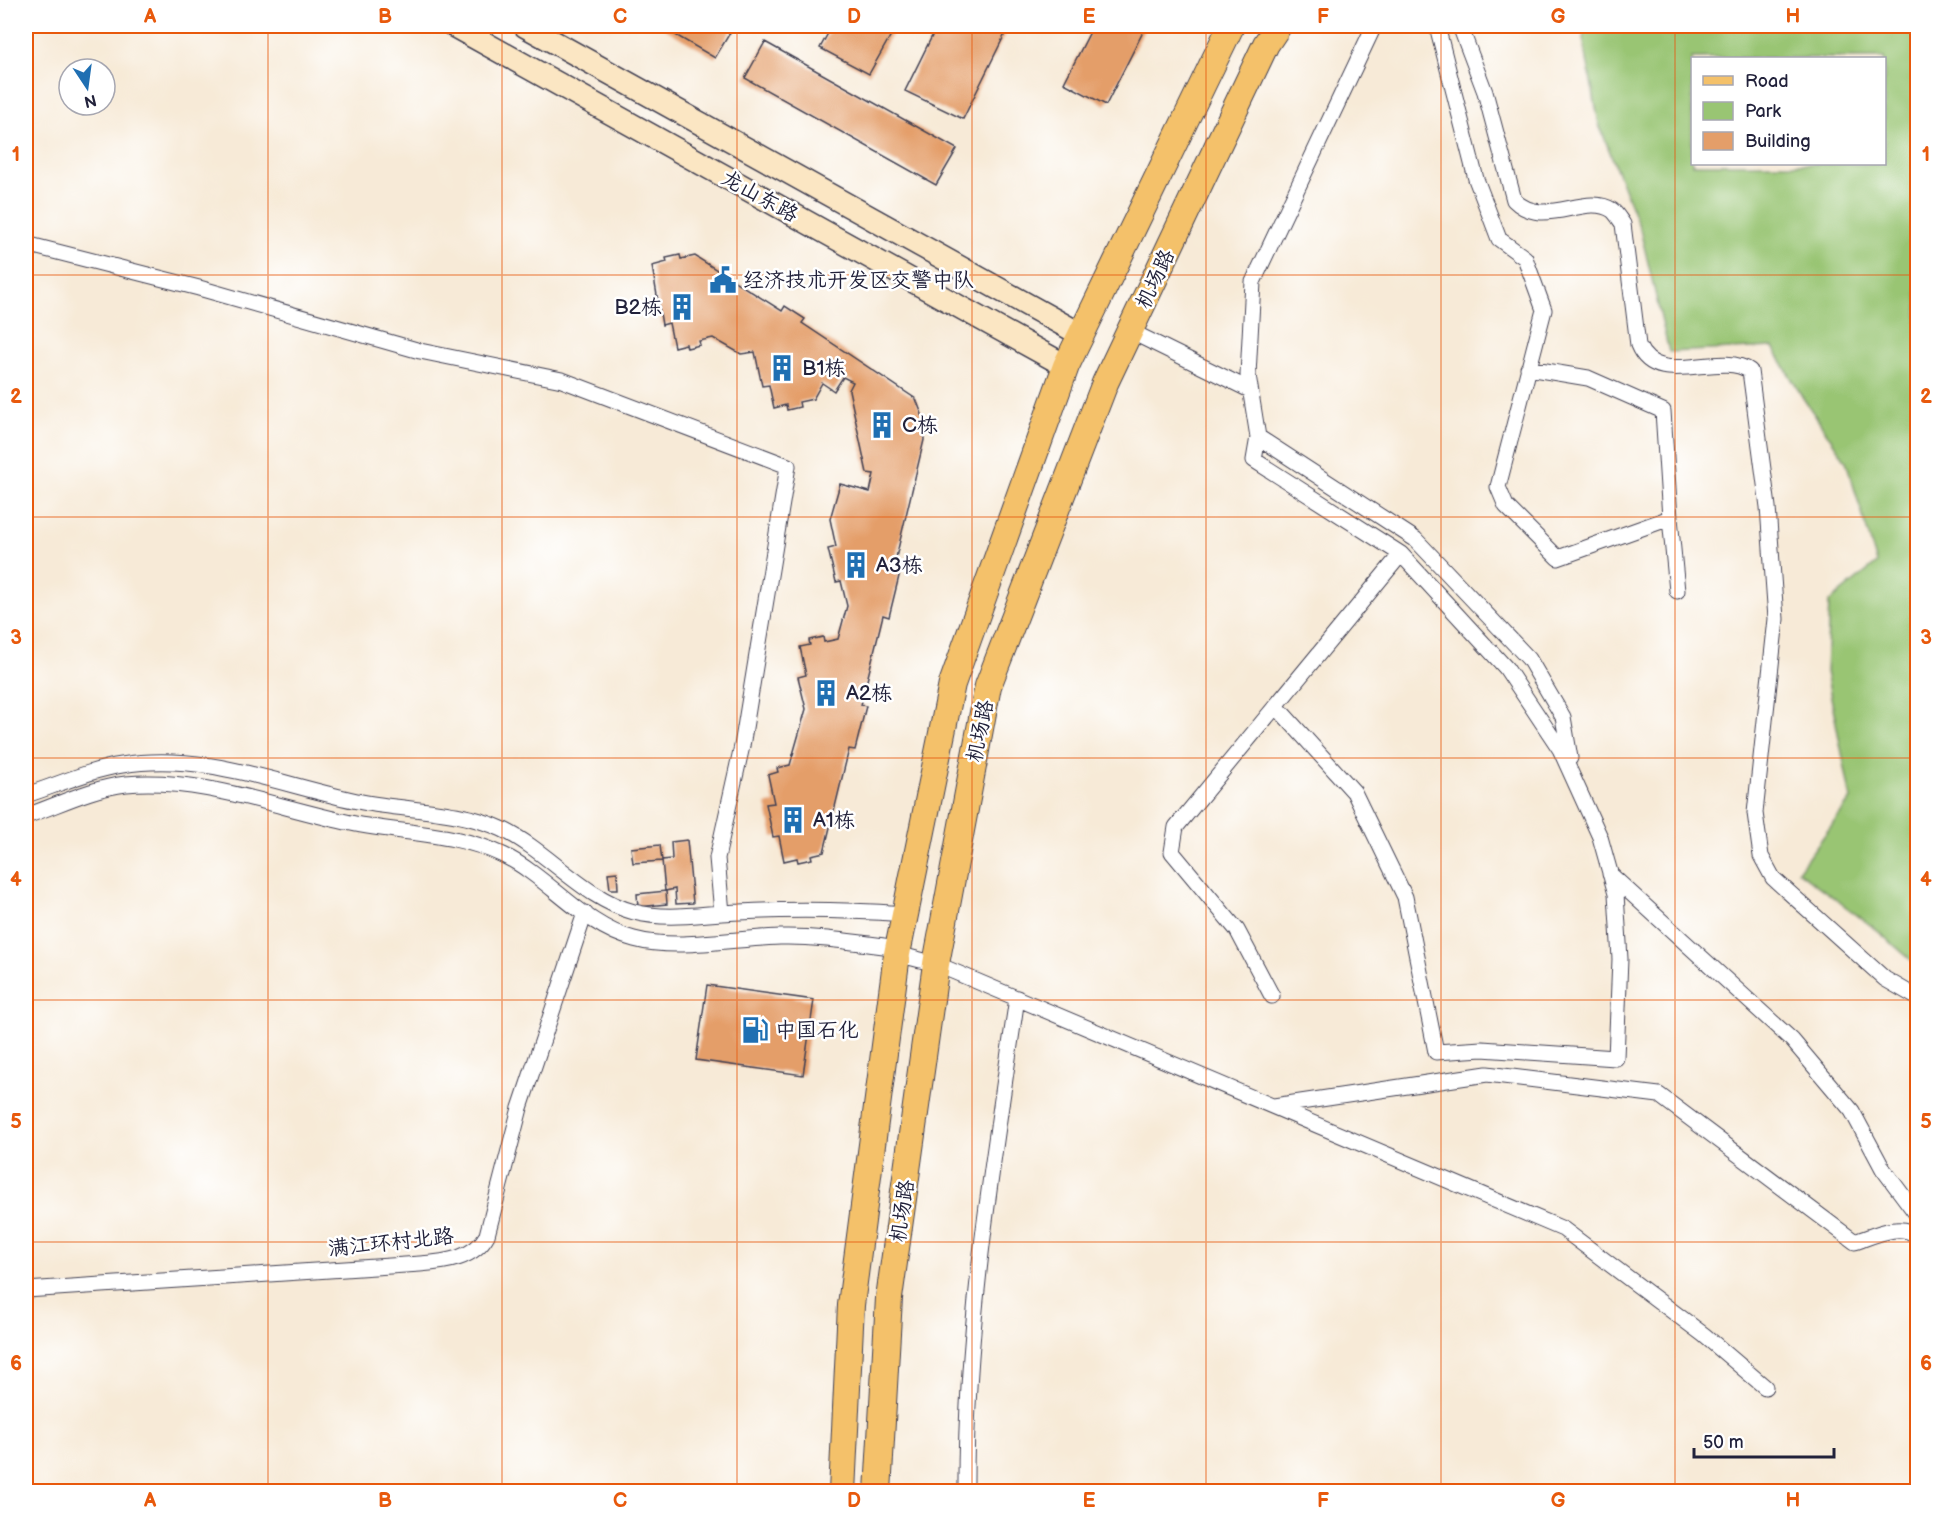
<svg xmlns="http://www.w3.org/2000/svg" width="1943" height="1517" font-family="'Balsamiq Sans','LXGW WenKai TC',sans-serif">
	<style>
		.green { fill: #99c573; stroke: #5e7457; stroke-width: 1.5; fill-rule: evenodd }
		.building { fill: #e49e69 }
		.lines { fill: none; stroke-linecap: round; stroke-linejoin: round }
		.minor-casing { stroke: #424052; stroke-width: 17 }
		.secondary-casing { stroke: #424052; stroke-width: 25 }
		.primary-casing { stroke: #424052; stroke-width: 28 }
		.minor { stroke: #fff; stroke-width: 15 }
		.secondary { stroke: #fbe6c3; stroke-width: 22 }
		.primary { stroke: #f4c16a; stroke-width: 26 }
		.grid { fill: none; stroke: #e8590c; stroke-width: 1.5; stroke-opacity: 0.55 }
		.labels { text-anchor: middle; stroke-width: 5; stroke-linejoin: round; paint-order: stroke }
		.street-label { font-size: 21px; fill: #22223b; stroke: #fff }
		.poi-label { font-size: 21px; fill: #22223b; stroke: #fff; text-anchor: start }
		.neatline { fill: none; stroke: #e8590c; stroke-width: 2 }
		.grid-label { font-size: 20px; text-anchor: middle; font-weight: bold; fill: #e8590c }
	</style>
	<rect width="100%" height="100%" fill="#fff"/>
	<filter id="ink" filterUnits="userSpaceOnUse"><feTurbulence type="fractalNoise" baseFrequency=".0167" numOctaves="2"/><feDisplacementMap in="SourceGraphic" scale="12" xChannelSelector="R" yChannelSelector="G"/><feConvolveMatrix kernelMatrix="1 2 1 2 8 2 1 2 1" color-interpolation-filters="sRGB"/></filter>
	<filter id="wash" filterUnits="userSpaceOnUse"><feTurbulence type="fractalNoise" baseFrequency=".008" numOctaves="4" result="noise"/><feDisplacementMap in="SourceGraphic" scale="24" xChannelSelector="R" yChannelSelector="G"/><feGaussianBlur stdDeviation="1.35" result="paint"/><feColorMatrix in="noise" values="0 0 0 0 0 0 0 0 0 0 0 0 0 0 0 0 0 1.4 0 .05"/><feComposite in="paint" operator="in"/></filter>
	<g filter="url(#wash)">
		<rect width="100%" height="100%" fill="#f7ead7"/>
		<path class="green" d="M 1586,26 L 1917,26 L 1917,965 L 1873,927 L 1798,871 L 1851,799 L 1826,672 L 1829,602 L 1877,563 L 1846,461 L 1803,398 L 1773,347 L 1669,352 L 1640,229 L 1599,124 L 1583,38 ZM 1692,58 L 1884,58 L 1884,164 L 1692,164 Z"/>
		<g id="blocks">
			<path class="building" d="M 660,26 L 734,26 L 715,58 Z
				M 832,26 L 896,26 L 869,74 L 820,48 Z
				M 937,26 L 1003,26 L 1008,28 L 963,119 L 905,91 Z
				M 1093,26 L 1146,26 L 1106,105 L 1064,83 Z
				M 765,42 L 957,149 L 936,185 L 745,78 Z
				M 680,255 L 681,259 L 695,256 L 782,311 L 785,306 L 805,319 L 802,323 L 916,399 L 923,417 L 924,440 L 893,570 L 900,572 L 889,617 L 883,615 L 861,705 L 866,706 L 855,750 L 849,749 L 824,852 L 811,855 L 812,859 L 798,862 L 797,858 L 784,861 L 779,836 L 773,837 L 766,804 L 774,803 L 768,775 L 778,772 L 777,768 L 790,765 L 806,709 L 798,677 L 806,675 L 800,647 L 810,645 L 809,640 L 823,637 L 824,642 L 838,639 L 847,606 L 841,581 L 836,582 L 828,549 L 836,547 L 830,519 L 840,484 L 870,492 L 874,474 L 867,473 L 849,390 L 853,382 L 843,377 L 834,391 L 822,383 L 813,399 L 799,402 L 800,407 L 787,410 L 786,405 L 774,408 L 769,385 L 762,386 L 755,352 L 741,354 L 713,338 L 699,341 L 700,345 L 687,348 L 686,344 L 674,347 L 669,323 L 662,325 L 652,266 L 667,262 L 666,258 Z
				M 687,840 L 693,903 L 676,904 L 675,889 L 665,891 L 662,860 L 672,859 L 671,842 Z
				M 660,845 L 662,861 L 633,863 L 631,848 Z
				M 617,872 L 618,889 L 610,889 L 608,873 Z
				M 666,891 L 667,904 L 638,907 L 637,894 Z
				M 707,985 L 814,1000 L 803,1075 L 696,1060 Z"/>
		</g>
	</g>
	<g filter="url(#ink)">
		<use href="#blocks" fill-opacity="0" stroke="#424052" stroke-width="1.5"/>
		<g class="lines">
			<defs>
				<path id="minor" d="M 1437,26 L 1476,179 L 1499,239 L 1525,258 L 1544,310 L 1498,487 L 1506,506 L 1558,558 L 1670,518 L 1677,591
					M 1460,26 L 1485,92 L 1514,200 C 1544,230 1585,192 1612,210 C 1616,213 1620,220 1623,224 L 1638,345 C 1657,391 1719,349 1750,371 L 1768,507 L 1776,619 L 1755,813 L 1761,856 L 1773,878 L 1885,979 L 1918,998
					M 26,244 L 199,288 L 420,351 L 562,380 L 788,466 L 742,746 L 717,858 L 722,913
					M 1130,331 L 1250,390
					M 1528,368 L 1588,378 L 1663,411 L 1670,518
					M 1258,437 L 1415,539 L 1529,659 L 1563,717 L 1570,758
					M 1276,706 L 1354,792 L 1405,897 L 1436,1052 L 1482,1049 L 1616,1058 L 1620,959 L 1616,894 L 1600,837 L 1560,749 L 1506,668 L 1401,554
					M 26,795 C 58,785 89,770 122,765 C 205,751 282,786 362,802 C 408,811 458,809 502,829 C 548,851 584,899 634,912 C 669,921 704,913 740,912 C 795,909 850,910 905,914
					M 26,816 C 58,805 91,788 126,784 C 202,777 278,808 351,823 C 402,834 456,832 503,855 C 549,877 583,926 634,939 C 677,951 735,938 780,937 C 820,936 859,943 899,948
					M 1610,874 L 1792,1040 L 1852,1111 L 1883,1169 L 1918,1216
					M 897,954 L 936,964 L 1563,1229 L 1704,1335 L 1765,1387
					M 1272,996 L 1237,930 L 1172,852 L 1176,827 L 1401,554 L 1254,460 L 1258,437 L 1248,375 L 1253,282 L 1374,26
					M 1274,1106 L 1487,1074 L 1659,1095 L 1855,1242 C 1873,1236 1901,1221 1918,1237
					M 26,1290 L 420,1264 C 446,1262 474,1259 487,1235 L 520,1108 L 585,913
					M 966,1492 C 965,1326 993,1161 1017,998"/>
				<path id="secondary" d="M 454,26 L 1066,366
					M 525,26 L 1080,334"/>
				<path id="primary" d="M 842,1492 L 851,1305 L 897,954 L 952,684 L 1066,366 L 1231,26
					M 878,1492 L 889,1298 L 936,964 L 988,686 L 1105,383 L 1266,44 L 1278,26"/>
			</defs>
			<use href="#minor" class="minor-casing"/>
			<use href="#secondary" class="secondary-casing"/>
			<use href="#primary" class="primary-casing"/>
			<use href="#minor" class="minor"/>
			<use href="#secondary" class="secondary"/>
			<use href="#primary" class="primary"/>
		</g>
	</g>
	<path class="grid" d="M 268,26 L 268,1492M 502,26 L 502,1492M 737,26 L 737,1492M 972,26 L 972,1492M 1206,26 L 1206,1492M 1441,26 L 1441,1492M 1675,26 L 1675,1492M 26,275 L 1918,275M 26,517 L 1918,517M 26,758 L 1918,758M 26,1000 L 1918,1000M 26,1242 L 1918,1242"/>
	<defs>
		<symbol id="civic-bare" viewBox="-9 -9 18 18"><path d="M-.6-6.5H3V-4.5H.6V-3L4-1V1h2V6H-6V1h2V-1L-.6-3ZM-1.2 2.5V6h2.4V2.5Z" fill="#1f6fb2" stroke="#fff" stroke-width="2.5" paint-order="stroke"/></symbol>
		<symbol id="building-bare" viewBox="-9 -9 18 18"><path d="M-4-6H4V6H1V3H-1V6H-4ZM-2.5-4.3h1.7v1.8h-1.7ZM.8-4.3h1.7v1.8H.8ZM-2.5-1h1.7V.8h-1.7ZM.8-1h1.7V.8H.8Z" fill="#1f6fb2" stroke="#fff" stroke-width="2.5" paint-order="stroke"/></symbol>
		<symbol id="fuel-bare" viewBox="-9 -9 18 18"><path d="M-5.5-6h7V0h2V4h1.3V-2.5L3-4.5l.8-.8L6-3V5H2.5V1h-1V6h-7ZM-4.2-4.7v3.2H.2V-4.7Z" fill="#1f6fb2" stroke="#fff" stroke-width="2.5" paint-order="stroke"/></symbol>
	</defs>
	<g fill-rule="evenodd">
		<use href="#civic-bare" x="704" y="261" width="38" height="38"/>
		<use href="#building-bare" x="663" y="288" width="38" height="38"/>
		<use href="#building-bare" x="763" y="349" width="38" height="38"/>
		<use href="#building-bare" x="863" y="406" width="38" height="38"/>
		<use href="#building-bare" x="837" y="546" width="38" height="38"/>
		<use href="#building-bare" x="807" y="674" width="38" height="38"/>
		<use href="#building-bare" x="774" y="801" width="38" height="38"/>
		<use href="#fuel-bare" x="736" y="1011" width="38" height="38"/>
	</g>
	<g class="labels">
		<g class="street-label">
			<text transform="translate(760 196) rotate(29)" y="7">龙山东路</text>
			<text transform="translate(1155 279) rotate(-65)" y="7">机场路</text>
			<text transform="translate(980 731) rotate(-79)" y="7">机场路</text>
			<text transform="translate(902 1211) rotate(-82)" y="7">机场路</text>
			<text transform="translate(391 1242) rotate(-6)" y="7">满江环村北路</text>
		</g>
		<g class="poi-label">
			<text x="743" y="287">经济技术开发区交警中队</text>
			<text x="662" y="314" text-anchor="end">B2栋</text>
			<text x="802" y="375">B1栋</text>
			<text x="902" y="432">C栋</text>
			<text x="876" y="572">A3栋</text>
			<text x="846" y="700">A2栋</text>
			<text x="813" y="827">A1栋</text>
			<text x="775" y="1037">中国石化</text>
		</g>
	</g>
	<rect width="1943" height="1517" fill="none" stroke="#fff" stroke-width="66"/>
	<rect x="1691" y="57" width="195" height="108" fill="#ffffff" stroke="#a7a7b1" stroke-width="1.5"/>
	<rect x="1703" y="76" width="30" height="9" fill="#f4c16a" stroke="#a7a7b1" stroke-width="1.5"/>
	<text x="1745" y="87" font-size="18" fill="#22223b">Road</text>
	<rect x="1703" y="102" width="30" height="18" fill="#99c573" stroke="#a7a7b1" stroke-width="1.5"/>
	<text x="1745" y="117" font-size="18" fill="#22223b">Park</text>
	<rect x="1703" y="132" width="30" height="18" fill="#e49e69" stroke="#a7a7b1" stroke-width="1.5"/>
	<text x="1745" y="147" font-size="18" fill="#22223b">Building</text>
	<g transform="translate(87 87) rotate(167)"><circle r="28" fill="#ffffff" stroke="#a7a7b1" stroke-width="1.5"/>
	<path d="M0-4.5L10 22L0 15L-10 22Z" fill="#1f6fb2"/>
	<text y="-9" font-size="16" font-weight="bold" text-anchor="middle" fill="#22223b">N</text>
	</g>
	<path d="M1694 1448v9h140v-9" fill="none" stroke="#22223b" stroke-width="3"/>
	<text x="1703" y="1448" font-size="18" fill="#22223b" stroke="#ffffff" stroke-width="4.5" paint-order="stroke">50 m</text>
	<rect x="33" y="33" width="1877" height="1451" class="neatline"/>
	<g class="grid-label">
		<text x="150" y="23">A</text>
		<text x="385" y="23">B</text>
		<text x="620" y="23">C</text>
		<text x="854" y="23">D</text>
		<text x="1089" y="23">E</text>
		<text x="1323" y="23">F</text>
		<text x="1558" y="23">G</text>
		<text x="1793" y="23">H</text>
		<text x="16" y="161">1</text>
		<text x="1926" y="161">1</text>
		<text x="16" y="403">2</text>
		<text x="1926" y="403">2</text>
		<text x="16" y="644">3</text>
		<text x="1926" y="644">3</text>
		<text x="16" y="886">4</text>
		<text x="1926" y="886">4</text>
		<text x="16" y="1128">5</text>
		<text x="1926" y="1128">5</text>
		<text x="16" y="1370">6</text>
		<text x="1926" y="1370">6</text>
		<text x="150" y="1507">A</text>
		<text x="385" y="1507">B</text>
		<text x="620" y="1507">C</text>
		<text x="854" y="1507">D</text>
		<text x="1089" y="1507">E</text>
		<text x="1323" y="1507">F</text>
		<text x="1558" y="1507">G</text>
		<text x="1793" y="1507">H</text>
	</g>
</svg>
